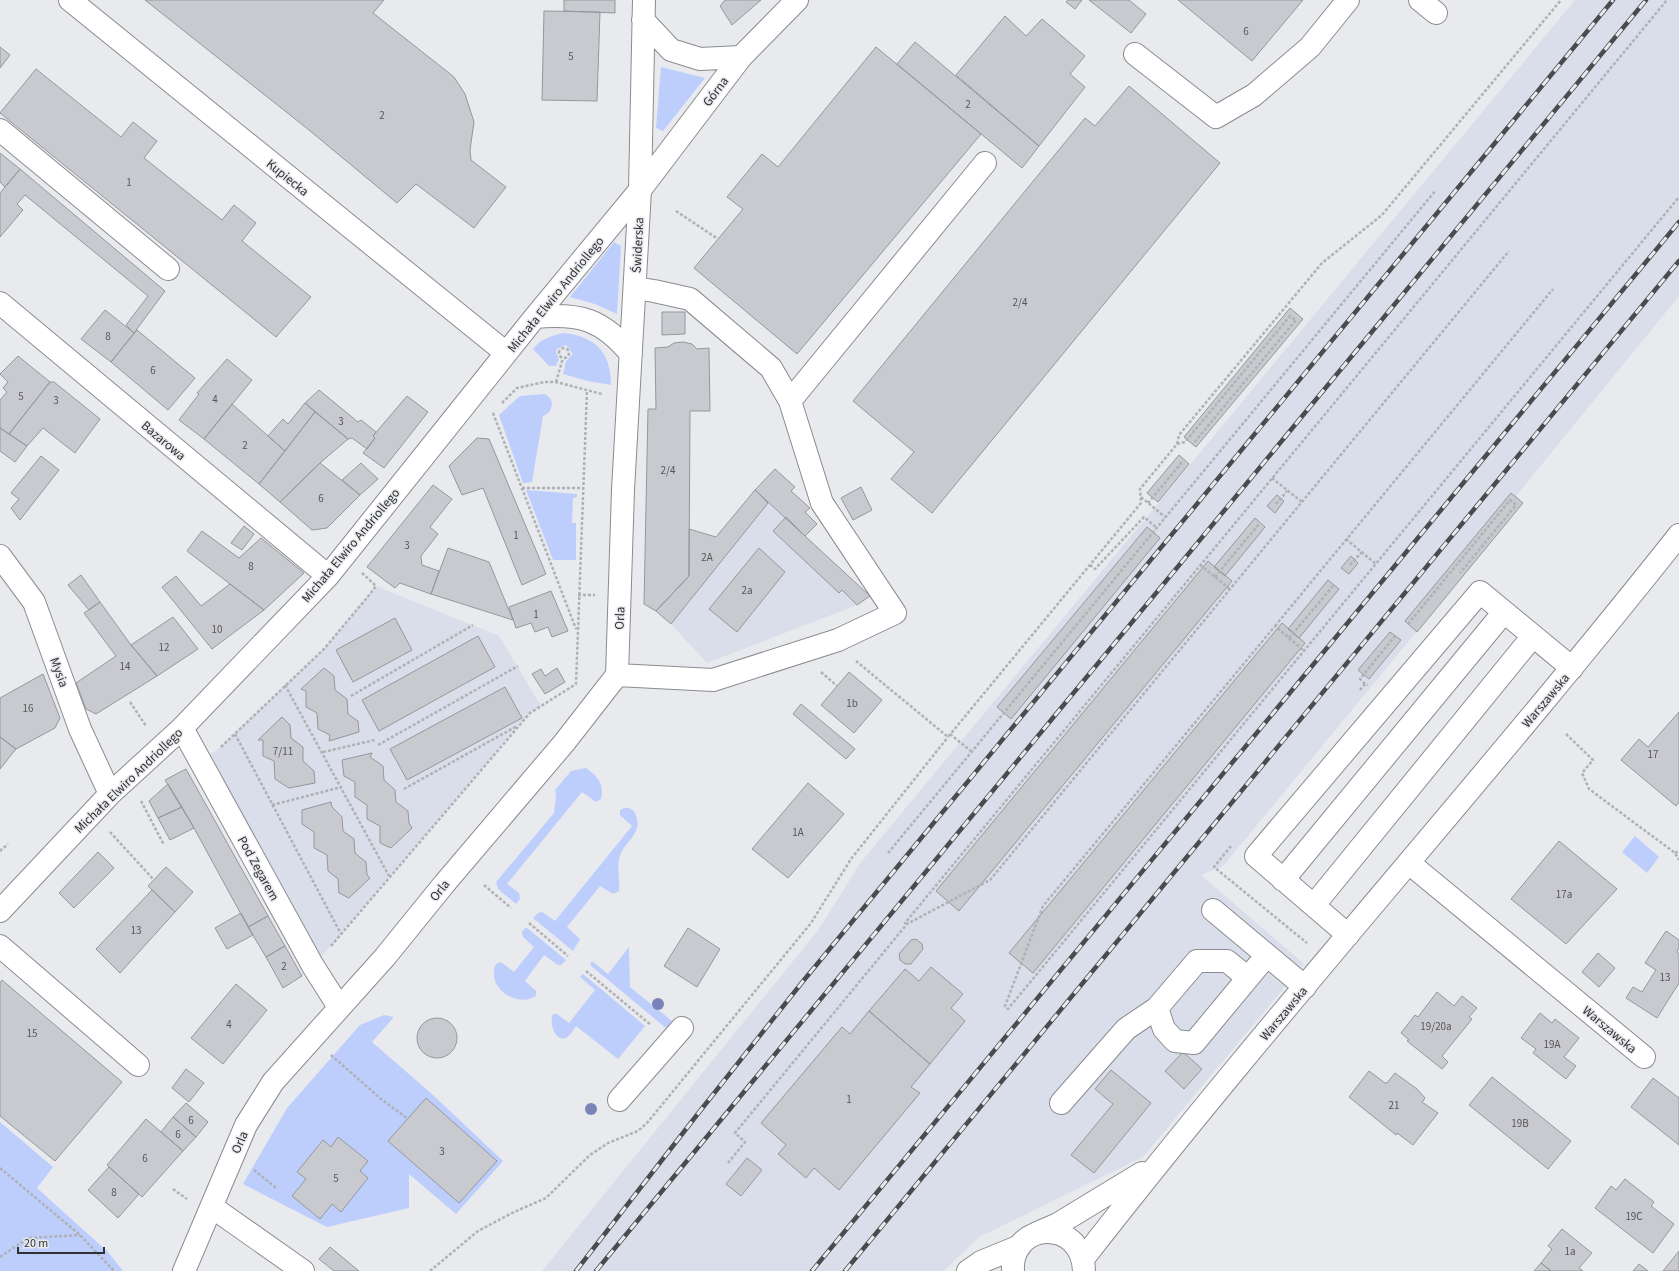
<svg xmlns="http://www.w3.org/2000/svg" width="1679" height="1271" font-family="'Source Sans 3',sans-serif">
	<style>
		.built { fill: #dadeea }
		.green { fill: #bdcefc }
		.building { fill: #c9cacf; stroke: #95979b }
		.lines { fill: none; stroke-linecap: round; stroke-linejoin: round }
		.minor-casing { stroke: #8a8c90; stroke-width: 24 }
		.major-casing { stroke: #8a8c90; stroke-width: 24 }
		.path { stroke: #afb1b4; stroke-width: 2.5; stroke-dasharray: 3 2; stroke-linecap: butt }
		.minor { stroke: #fff; stroke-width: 22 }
		.major { stroke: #fff; stroke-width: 22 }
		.rail-casing { stroke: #494b4c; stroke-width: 4.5 }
		.rail { stroke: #e8eaee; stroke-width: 3; stroke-dasharray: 9; stroke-linecap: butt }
		.tree { fill: #7983ba }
		.labels { text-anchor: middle; stroke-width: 3; stroke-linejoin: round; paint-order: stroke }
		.number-label { font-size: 11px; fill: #565658 }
		.street-label { font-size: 13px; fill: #2f3031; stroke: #e8eaee }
	</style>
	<rect width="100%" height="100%" fill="#e8eaee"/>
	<path class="built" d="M 1575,0 L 1679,0 L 1679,296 L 1516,496 L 1523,503 L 1223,866 L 1201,875 L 1304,964 L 1143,1157 L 979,1237 L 944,1271 L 542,1271 L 819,929 L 861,862 Z
		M 768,503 L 786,517 L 773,531 L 839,593 L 842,590 L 857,605 L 707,663 L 671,624 Z
		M 376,586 L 499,636 L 541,706 L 529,713 L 313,966 L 199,758 L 215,752 L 324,649 Z"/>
	<path class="green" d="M 661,67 L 705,78 L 663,131 L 656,128 Z
		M 614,242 L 621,246 L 617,314 L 595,304 L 570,297 Z
		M 565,333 C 596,337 611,353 611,385 L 588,381 L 563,374 L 566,361 L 573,354 L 566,345 L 557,349 L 556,352 L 559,359 L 556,366 L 549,366 L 533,349 C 541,339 552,335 565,333 Z
		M 544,394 C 555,398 554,412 543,416 L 532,482 L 523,483 L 499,415 L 520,396 Z
		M 526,490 L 577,494 L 577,497 L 573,498 L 572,523 L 576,523 L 576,560 L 553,560 Z
		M 586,768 C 597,776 605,784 601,799 L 596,802 L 582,792 L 507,884 L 519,893 L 520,899 L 516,904 L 498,889 L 496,882 L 554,813 L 556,797 L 555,790 L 571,771 Z
		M 624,808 L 629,808 L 634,811 C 646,834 624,839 619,859 C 617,870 620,880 619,891 L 613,894 L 600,886 L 567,927 L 580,939 L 573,951 L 533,918 L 538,913 L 542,912 L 555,921 L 632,826 L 620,815 L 620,810 Z
		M 1635,836 L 1659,857 L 1647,873 L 1622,852 Z
		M 526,927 L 566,960 L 561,965 L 558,965 L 544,955 L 525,981 L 536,991 L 536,996 C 516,1009 485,986 496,964 L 501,962 L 514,972 L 534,947 L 523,937 L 522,932 Z
		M 629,947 L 630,987 L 672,1021 L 666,1028 L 590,965 L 592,961 L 608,974 Z
		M 583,974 L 645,1026 L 618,1059 L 576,1026 C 574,1029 570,1036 566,1038 C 554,1042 549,1021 553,1014 L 557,1014 L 569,1023 L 595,990 L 580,977 Z
		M 384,1015 L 394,1017 L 372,1042 L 433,1095 L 503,1161 L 456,1214 L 409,1174 L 409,1208 L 327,1227 L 243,1184 L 287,1108 L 360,1025 Z
		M 0,1122 L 53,1167 L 37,1188 L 108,1252 L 123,1271 L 0,1271 Z"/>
	<path class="building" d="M 145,0 L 384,0 L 373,13 L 454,77 L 465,94 L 474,122 L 470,150 L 471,160 L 506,187 L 474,228 L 416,184 L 397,203 L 309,130 Z
		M 564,0 L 615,0 L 615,13 L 564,11 Z
		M 725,0 L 761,0 L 732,25 L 720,6 Z
		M 1068,0 L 1082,0 L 1075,9 L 1066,2 Z
		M 1089,0 L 1129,0 L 1146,14 L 1131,33 Z
		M 1178,0 L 1303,0 L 1252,61 Z
		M 544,11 L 600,12 L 597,101 L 542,100 Z
		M 1005,16 L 1026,36 L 1042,19 L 1085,56 L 1070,74 L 1085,87 L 1039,146 L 956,75 Z
		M 915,42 L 1039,146 L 1022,168 L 897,64 Z
		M 0,47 L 10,55 L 0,68 Z
		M 876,47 L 981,134 L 797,354 L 694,268 L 743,209 L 727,197 L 762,154 L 778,167 Z
		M 36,69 L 121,137 L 133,122 L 157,141 L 144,158 L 222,220 L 234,205 L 256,223 L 242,241 L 311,297 L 276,337 L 0,113 Z
		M 1129,86 L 1220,163 L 932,513 L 891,479 L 914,452 L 853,401 L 1085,118 L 1095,126 Z
		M 0,153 L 20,169 L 5,187 L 0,182 Z
		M 20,169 L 165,291 L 134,333 L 126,325 L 148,296 L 25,195 L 17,204 L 23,210 L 0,237 L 0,193 Z
		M 1290,308 L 1303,319 L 1196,447 L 1184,437 Z
		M 105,310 L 134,333 L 111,362 L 81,339 Z
		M 662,312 L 685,312 L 685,334 L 662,335 Z
		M 137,330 L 195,378 L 168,410 L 111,362 Z
		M 683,342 L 692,344 L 697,349 L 709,348 L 710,411 L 690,411 L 689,576 L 656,611 L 644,604 L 648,409 L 656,409 L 655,348 L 668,347 L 674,343 Z
		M 18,356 L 50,382 L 9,434 L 0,428 L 0,400 L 7,392 L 3,388 L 8,382 L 0,374 Z
		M 227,359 L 252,380 L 204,439 L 179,420 L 199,394 L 197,393 Z
		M 50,382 L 54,382 L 100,419 L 75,453 L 43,428 L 27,446 L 9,434 Z
		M 319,390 L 358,422 L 361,420 L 376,432 L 373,436 L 375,438 L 367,449 L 352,438 L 348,439 L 305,403 Z
		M 407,396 L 428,412 L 384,468 L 363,453 L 375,438 L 373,436 Z
		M 305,403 L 315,412 L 285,451 L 268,436 L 283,419 L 288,424 Z
		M 232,404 L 285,451 L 259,484 L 204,439 Z
		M 315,412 L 348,439 L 320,463 L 280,502 L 259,484 Z
		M 0,428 L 27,446 L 15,462 L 0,451 Z
		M 477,438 L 489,439 L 546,574 L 522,585 L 483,488 L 462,495 L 449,466 Z
		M 1179,455 L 1189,464 L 1158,502 L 1147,493 Z
		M 41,456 L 59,470 L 20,520 L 11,508 L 19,499 L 11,493 Z
		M 320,463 L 360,495 L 327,528 L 312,530 L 280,502 Z
		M 361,463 L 378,479 L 360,495 L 342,480 Z
		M 775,469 L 795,487 L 791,491 L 810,508 L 805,512 L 817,524 L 805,536 L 755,490 Z
		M 433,485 L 452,499 L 430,527 L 438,534 L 421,556 L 422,565 L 439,571 L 431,594 L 400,583 L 395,588 L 367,567 Z
		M 861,487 L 872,510 L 853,520 L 841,498 Z
		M 755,490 L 768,503 L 671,624 L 656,611 L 689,576 L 689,529 L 716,537 Z
		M 1511,493 L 1523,503 L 1417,632 L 1405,621 Z
		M 1277,495 L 1284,501 L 1275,513 L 1267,506 Z
		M 786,517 L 805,536 L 870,596 L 857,605 L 842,590 L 839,593 L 773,531 Z
		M 1255,518 L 1265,527 L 1225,576 L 1214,567 Z
		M 244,526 L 254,534 L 242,550 L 231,543 Z
		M 1147,527 L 1160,538 L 1011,719 L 997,707 Z
		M 202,531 L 239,558 L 261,538 L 304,573 L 264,610 L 187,551 Z
		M 448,548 L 489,562 L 513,620 L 431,594 Z
		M 759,548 L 785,572 L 737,632 L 709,609 Z
		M 1351,556 L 1358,563 L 1349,574 L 1341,568 Z
		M 1208,561 L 1232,581 L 959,911 L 936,891 Z
		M 81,575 L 100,602 L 89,610 L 68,585 Z
		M 176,576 L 201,606 L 230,584 L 264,610 L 212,649 L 162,587 Z
		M 1328,580 L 1339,589 L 1299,638 L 1288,629 Z
		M 551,591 L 568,631 L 552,637 L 548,627 L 535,632 L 531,623 L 516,628 L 509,607 Z
		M 100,602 L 131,645 L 157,676 L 96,714 L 86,709 L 76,683 L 116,656 L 84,613 Z
		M 173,617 L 198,649 L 157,676 L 131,645 Z
		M 395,618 L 412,650 L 353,682 L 336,650 Z
		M 1282,623 L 1305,643 L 1033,973 L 1009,953 Z
		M 1390,632 L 1401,640 L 1369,679 L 1358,670 Z
		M 478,636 L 495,667 L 379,731 L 362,700 Z
		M 324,668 L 334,676 L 335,690 L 347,699 L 348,714 L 358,721 L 359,732 L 329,741 L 330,735 L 318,729 L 317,713 L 306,707 L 306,691 L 301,689 Z
		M 557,668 L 565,682 L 545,694 L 532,674 L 541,669 L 545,676 Z
		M 849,672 L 882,700 L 854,733 L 821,705 Z
		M 43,674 L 60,718 L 55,728 L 16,749 L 0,737 L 0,698 Z
		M 505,687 L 522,718 L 407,780 L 390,749 Z
		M 801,704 L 855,749 L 846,759 L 793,714 Z
		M 1679,712 L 1679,802 L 1676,806 L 1621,760 L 1639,739 L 1648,747 Z
		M 282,717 L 290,725 L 291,738 L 303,747 L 303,761 L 314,771 L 315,783 L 289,788 L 275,779 L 274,761 L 263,756 L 263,740 L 258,740 Z
		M 0,737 L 16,749 L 0,769 Z
		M 372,753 L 370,757 L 383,766 L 384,780 L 395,790 L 396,802 L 408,811 L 409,823 L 412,828 L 391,848 L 380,843 L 380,826 L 367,819 L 367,805 L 355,797 L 355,782 L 344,776 L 342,760 Z
		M 186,769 L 268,916 L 248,927 L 194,828 L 165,780 Z
		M 808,783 L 844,814 L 788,878 L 752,849 Z
		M 168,784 L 182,807 L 158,818 L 149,801 Z
		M 331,802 L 332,807 L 342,817 L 343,831 L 354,839 L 355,853 L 366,862 L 367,875 L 370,878 L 349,898 L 339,893 L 338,879 L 328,871 L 327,855 L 314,848 L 314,832 L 302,824 L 302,810 Z
		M 182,807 L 194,828 L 170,840 L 158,818 Z
		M 1559,841 L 1617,889 L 1566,944 L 1511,899 Z
		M 98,852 L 114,868 L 74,908 L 59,893 Z
		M 166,867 L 193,892 L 175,912 L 148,886 Z
		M 152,890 L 175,912 L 120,973 L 96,949 Z
		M 241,913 L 253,935 L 227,949 L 215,928 Z
		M 268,916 L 285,946 L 266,957 L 248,927 Z
		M 688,928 L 720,949 L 697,987 L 664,966 Z
		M 1666,931 L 1679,940 L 1679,948 L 1677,952 L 1679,954 L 1679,983 L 1657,1018 L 1626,998 L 1633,987 L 1642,992 L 1656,970 L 1645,963 Z
		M 916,939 L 922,944 L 923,949 L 911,964 L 905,964 L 900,960 L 899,954 L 911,940 Z
		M 285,946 L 302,976 L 283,988 L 266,957 Z
		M 1598,953 L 1615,968 L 1599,987 L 1582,972 Z
		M 931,967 L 963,994 L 951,1008 L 965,1021 L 930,1064 L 869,1011 L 905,969 L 919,981 Z
		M 2,980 L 122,1082 L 55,1161 L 0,1116 L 0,983 Z
		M 236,984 L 267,1010 L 223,1064 L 191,1038 Z
		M 1437,992 L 1454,1006 L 1462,996 L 1477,1008 L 1469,1017 L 1472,1019 L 1442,1056 L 1448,1062 L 1442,1069 L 1407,1041 L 1409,1040 L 1401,1033 L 1415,1015 L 1418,1017 Z
		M 869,1011 L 930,1064 L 911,1087 L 920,1093 L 839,1190 L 814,1168 L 806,1178 L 778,1154 L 786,1145 L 761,1123 L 842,1027 L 850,1034 Z
		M 1540,1013 L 1552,1023 L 1555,1019 L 1579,1038 L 1564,1057 L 1576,1066 L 1566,1079 L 1533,1053 L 1536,1049 L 1521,1038 Z
		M417 1038a20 20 0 1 1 40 0a20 20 0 1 1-40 0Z
		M 1183,1052 L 1202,1069 L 1184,1089 L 1165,1071 Z
		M 186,1069 L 204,1083 L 189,1102 L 172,1088 Z
		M 1111,1070 L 1151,1103 L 1094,1173 L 1071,1155 L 1113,1104 L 1095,1089 Z
		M 1369,1071 L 1385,1083 L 1387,1083 L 1395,1073 L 1417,1089 L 1425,1098 L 1422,1102 L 1438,1113 L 1413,1145 L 1397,1133 L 1396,1135 L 1349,1097 Z
		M 1492,1077 L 1571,1141 L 1548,1169 L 1469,1105 Z
		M 1653,1078 L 1679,1098 L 1679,1145 L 1631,1107 Z
		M 426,1098 L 497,1161 L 459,1203 L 388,1141 Z
		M 186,1103 L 208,1122 L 196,1137 L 173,1117 Z
		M 173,1117 L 196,1137 L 183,1151 L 161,1132 Z
		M 146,1119 L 183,1151 L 142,1197 L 107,1165 Z
		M 338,1137 L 368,1161 L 360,1171 L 368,1178 L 341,1212 L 332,1204 L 320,1219 L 292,1196 L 306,1179 L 297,1172 L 323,1140 L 331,1147 Z
		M 747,1158 L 762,1170 L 741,1196 L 726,1184 Z
		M 109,1167 L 139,1194 L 118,1218 L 88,1190 Z
		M 1625,1179 L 1654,1202 L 1651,1206 L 1674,1224 L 1653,1253 L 1595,1208 L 1611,1186 L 1616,1190 Z
		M 1562,1229 L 1592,1253 L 1579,1268 L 1583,1271 L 1551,1271 L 1541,1263 L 1552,1249 L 1548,1246 Z
		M 330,1247 L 359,1271 L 334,1271 L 319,1259 Z
		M 1679,1251 L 1679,1271 L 1663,1271 Z
		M 1541,1263 L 1551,1271 L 1534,1271 Z
		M 1639,1264 L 1648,1271 L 1633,1271 Z"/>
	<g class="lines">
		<defs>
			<path id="minor" d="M 70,0 L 506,353
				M 1420,0 L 1436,13
				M 643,20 L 671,50 L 700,59 L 741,57
				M 1135,54 L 1216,117 L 1254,95 L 1310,47 L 1348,0
				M 0,130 L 168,269
				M 0,303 L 328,576
				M 535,317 C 580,313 602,319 631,354
				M 790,401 L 985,163
				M 0,556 L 34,602 L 80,729 L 110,794
				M 617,675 L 713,680 L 838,640 L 895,613 L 822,503 L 790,401 L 771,368 L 690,299 L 654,291 L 635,288
				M 182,728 L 313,966 L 339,1007
				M 1409,863 L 1644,1057
				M 1283,880 L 1504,612
				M 1314,905 L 1533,636
				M 1213,910 L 1305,987
				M 0,911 L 110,794 L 182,728 L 328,576 L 535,317 L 640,190 L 741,57 L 797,0
				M 1348,935 L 1256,856 L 1480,592 L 1572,668
				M 0,946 L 138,1065
				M 1248,978 L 1227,961 L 1197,961 L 1157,1008 L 1164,1029 L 1175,1041 L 1194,1043 L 1267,955
				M 619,1100 L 682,1028
				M 1061,1103 L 1126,1029 L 1157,1008
				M 212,1207 L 303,1271
				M 184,1271 L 246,1125 L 273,1082 L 385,957 L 445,883 L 564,743 L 617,675 L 623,490 L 640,190 L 644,0"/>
			<path id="major" d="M 1037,1233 L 1058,1224 L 1142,1173
				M 1083,1259 C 1275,1012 1485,780 1679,535
				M 968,1271 L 981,1262 L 1020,1246
				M 1013,1271 C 1010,1221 1082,1217 1084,1271"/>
		</defs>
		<use href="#minor" class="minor-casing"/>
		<use href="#major" class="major-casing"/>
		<path class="path" d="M 676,211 L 718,239
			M559 353a5 5 0 1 1 10 0a5 5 0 1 1-10 0Z
			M 556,382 L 563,358
			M 502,403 L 517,388 L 544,382 L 556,382 L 602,394
			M 493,413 L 576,629
			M 1177,444 L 1185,442 L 1290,316 L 1296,320 L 1193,444
			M 1272,478 L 1302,502
			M 522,488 L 583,488
			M 1141,497 L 1165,517
			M 1148,503 L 1183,461
			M 1276,504 L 1287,491
			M 1346,539 L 1376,564
			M 1090,565 L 1095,569 L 1144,517 L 1157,528
			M 1200,565 L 1230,589
			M 1350,565 L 1362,552
			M 1215,577 L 1259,524
			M 1333,586 L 1289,638 L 1275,626 L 1043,906 L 1005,1006 L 1008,1009 L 1679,197
			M 578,595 L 595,595
			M 1408,624 L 1510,500 L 1516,505 L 1460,573
			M 1275,626 L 1553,289
			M 1289,638 L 1304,651
			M 856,661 L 948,737 L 1141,503 L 1140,489 L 1177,444 L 1179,435 L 1322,263 L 1382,215 L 1561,0
			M 821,672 L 837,686
			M 1365,684 L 1360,679 L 1395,636
			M 285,685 L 389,876
			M 1360,690 L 1365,684 L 1368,685
			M 351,696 L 473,625
			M 130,702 L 146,726
			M 235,734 L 341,934
			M 950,734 L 972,752
			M 1566,734 L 1593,760 L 1582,773 L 1589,789 L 1675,853 L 1679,860
			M 378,745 L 518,666
			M 221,747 L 324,649 L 370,594 L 376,586 L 362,573
			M 323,752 L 375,740
			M 404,789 L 517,726
			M 141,801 L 164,845
			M 272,805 L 342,787
			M 110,832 L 154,880
			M 1231,846 L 1214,867 L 1307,943
			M 0,851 L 8,844
			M 888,853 L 1436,190
			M 1675,853 L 1679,851
			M 484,885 L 511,908
			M 529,923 L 568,956
			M 907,924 L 905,923 L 1667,0
			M 331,946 L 530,713 L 576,684 L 587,390
			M 586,971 L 651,1025
			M 331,1055 L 381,1099 L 408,1119
			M 728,1163 L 745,1142 L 735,1133 L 907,924 L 990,880 L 1509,251
			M 0,1168 L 80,1235 L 114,1271
			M 254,1170 L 276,1188
			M 173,1189 L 187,1199
			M 0,1257 L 28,1238 L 80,1235
			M 430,1271 L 478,1231 L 514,1212 L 546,1198 L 590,1155 L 608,1143 L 638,1131 L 647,1123 L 811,923 L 851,859 L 948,737"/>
		<use href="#minor" class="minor"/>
		<use href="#major" class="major"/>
		<defs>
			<path id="rail" d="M 576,1271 L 700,1111 L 804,980 L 1613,0
				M 596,1271 L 1646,0
				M 812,1271 L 1679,222
				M 845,1271 L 1679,261"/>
		</defs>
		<use href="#rail" class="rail-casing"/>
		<use href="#rail" class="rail"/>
	</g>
	<g class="tree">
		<circle cx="658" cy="1004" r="6"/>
		<circle cx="591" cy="1109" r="6"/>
	</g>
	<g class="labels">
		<g class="number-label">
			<text x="1246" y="35">6</text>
			<text x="571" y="60">5</text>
			<text x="968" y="108">2</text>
			<text x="382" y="119">2</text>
			<text x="129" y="186">1</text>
			<text x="1020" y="306">2/4</text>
			<text x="108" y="340">8</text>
			<text x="153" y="374">6</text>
			<text x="21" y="400">5</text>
			<text x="215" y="403">4</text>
			<text x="56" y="404">3</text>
			<text x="341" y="425">3</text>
			<text x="245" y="449">2</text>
			<text x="668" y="474">2/4</text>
			<text x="321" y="502">6</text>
			<text x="516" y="539">1</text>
			<text x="407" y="549">3</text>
			<text x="707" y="561">2A</text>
			<text x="251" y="570">8</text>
			<text x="747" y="594">2a</text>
			<text x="536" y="618">1</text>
			<text x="217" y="633">10</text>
			<text x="164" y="651">12</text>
			<text x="125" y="670">14</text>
			<text x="852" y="707">1b</text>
			<text x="28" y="712">16</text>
			<text x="283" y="755">7/11</text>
			<text x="1653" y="758">17</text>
			<text x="798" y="836">1A</text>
			<text x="1564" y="898">17a</text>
			<text x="136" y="934">13</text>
			<text x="284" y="970">2</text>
			<text x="1665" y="981">13</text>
			<text x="229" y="1028">4</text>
			<text x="1436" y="1030">19/20a</text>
			<text x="32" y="1037">15</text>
			<text x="1552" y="1048">19A</text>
			<text x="849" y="1103">1</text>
			<text x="1394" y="1109">21</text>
			<text x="191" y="1124">6</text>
			<text x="1520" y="1127">19B</text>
			<text x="178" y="1138">6</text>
			<text x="442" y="1155">3</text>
			<text x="145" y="1162">6</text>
			<text x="336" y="1182">5</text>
			<text x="114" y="1196">8</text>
			<text x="1634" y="1220">19C</text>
			<text x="1570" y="1255">1a</text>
		</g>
		<g class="street-label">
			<text transform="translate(715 91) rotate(-53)" y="5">Górna</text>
			<text transform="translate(288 177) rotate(39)" y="5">Kupiecka</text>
			<text transform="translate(637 245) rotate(-87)" y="5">Świderska</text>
			<text transform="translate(555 294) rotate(-51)" y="5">Michała Elwiro Andriollego</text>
			<text transform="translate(164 440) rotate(40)" y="5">Bazarowa</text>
			<text transform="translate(350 545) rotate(-50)" y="5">Michała Elwiro Andriollego</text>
			<text transform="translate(619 618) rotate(-88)" y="5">Orla</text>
			<text transform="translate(60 672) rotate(70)" y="5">Mysia</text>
			<text transform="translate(1545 700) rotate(-50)" y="5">Warszawska</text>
			<text transform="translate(128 780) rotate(-44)" y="5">Michała Elwiro Andriollego</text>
			<text transform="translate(259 868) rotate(61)" y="5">Pod Zegarem</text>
			<text transform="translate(439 890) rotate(-51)" y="5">Orla</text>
			<text transform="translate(1283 1013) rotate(-50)" y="5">Warszawska</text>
			<text transform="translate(1610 1029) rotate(40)" y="5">Warszawska</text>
			<text transform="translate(239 1142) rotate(-67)" y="5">Orla</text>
		</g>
	</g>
	<path d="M18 1247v6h86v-6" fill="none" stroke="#2f3031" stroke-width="2"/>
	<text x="24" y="1247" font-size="12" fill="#2f3031" stroke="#e8eaee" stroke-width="3" paint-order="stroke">20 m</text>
</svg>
